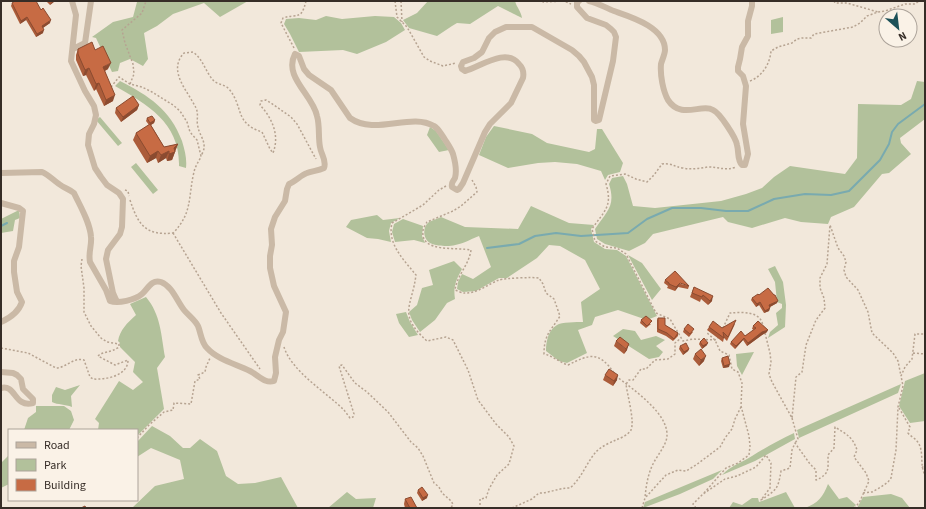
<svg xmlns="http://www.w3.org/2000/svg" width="926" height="509" font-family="'Source Sans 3',sans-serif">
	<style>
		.green { fill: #b2c19b }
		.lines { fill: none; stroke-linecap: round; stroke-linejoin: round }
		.stream { stroke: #79aaaf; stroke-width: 2 }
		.path { stroke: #b6a391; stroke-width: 1.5; stroke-dasharray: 2 2; stroke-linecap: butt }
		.minor { stroke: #cab9a6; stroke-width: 6 }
		.wall { fill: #ab5c3a }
		.shaded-wall { fill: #8b4b30 }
		.building { fill: #c76b44; stroke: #8b4b30 }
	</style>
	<rect width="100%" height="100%" fill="#f2e8db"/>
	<path class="green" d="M 139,1 L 248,1 L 220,17 L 204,3 L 173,14 L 157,26 L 144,33 L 148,59 L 143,66 L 130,59 L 120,63 L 118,71 L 112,72 L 96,38 L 92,37 L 113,22 L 133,17 L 137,2 Z
		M 428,1 L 515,1 C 517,8 521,11 522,18 L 498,6 L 470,24 L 457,23 L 452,26 L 437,36 L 409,28 L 403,20 L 417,13 Z
		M 326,16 L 342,19 L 375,16 L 394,17 L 401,23 L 405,30 L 386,42 L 357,54 L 343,50 L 299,52 L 290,34 L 284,24 L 286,19 L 299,18 L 316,20 Z
		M 783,17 L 783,32 L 771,34 L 771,20 Z
		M 120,81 C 149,96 170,109 182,141 C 185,151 187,159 186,168 L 179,166 C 180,123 148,105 115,86 Z
		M 917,81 L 925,82 L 925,119 L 900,138 L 901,143 L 911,154 L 889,173 L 882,174 L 854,207 L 831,217 L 828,224 L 801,222 L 785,218 L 752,228 L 728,222 L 723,217 L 653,234 L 645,243 L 629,251 L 605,244 L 597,239 L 595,229 C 607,211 616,206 609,184 L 612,178 L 623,176 L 627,184 L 633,206 L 655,208 L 721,201 L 746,194 L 762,188 L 774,177 L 790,166 L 845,174 L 857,158 L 858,104 L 901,105 L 911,99 Z
		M 100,117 L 122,143 L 118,146 L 96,120 Z
		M 494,126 L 532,134 L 547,143 L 589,152 L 595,149 L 597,129 L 602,129 L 623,163 L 620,172 L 608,175 L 605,180 L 601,171 L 577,164 L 555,162 L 538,163 L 508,168 L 479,155 L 486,137 Z
		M 430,127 L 436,131 L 449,150 L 439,152 L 427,135 Z
		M 136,163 L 158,190 L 153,194 L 131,167 Z
		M 531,206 L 569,223 L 594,225 L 591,229 L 594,242 L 605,249 L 617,250 L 626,256 L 657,316 L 647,320 L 618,310 L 595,317 L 592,325 L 578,330 L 587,353 L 567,363 L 559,361 L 546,351 C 546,342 548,330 557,325 C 561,322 577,322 583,322 L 581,302 L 600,289 L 585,260 L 560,246 L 549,245 L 537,258 L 507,278 L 499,278 L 476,291 L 463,292 L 457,289 L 458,282 L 462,274 L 473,279 L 491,267 L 479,236 C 469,240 461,245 449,246 C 444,246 436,246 430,243 C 423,239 422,227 429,222 C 432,220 438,219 441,217 L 465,227 L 518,229 Z
		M 19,210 L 20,218 L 15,220 L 13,231 L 1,233 L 1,219 Z
		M 377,215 L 383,220 L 400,218 L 391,223 L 389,231 L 391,242 L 378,239 L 367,238 L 346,227 L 351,220 Z
		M 403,219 L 423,226 L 422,236 L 425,243 L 414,240 L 395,242 L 392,232 L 394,224 Z
		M 628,255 L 642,263 L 661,289 L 652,300 Z
		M 454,261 L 462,269 C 456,280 453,287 455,299 L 447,303 L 435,320 L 420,332 L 412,320 L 409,312 L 417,305 L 422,288 L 433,285 L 429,270 Z
		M 775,266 L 783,282 L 786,305 L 785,327 L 768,338 L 770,332 L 778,325 L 776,313 L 782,308 L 782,304 L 777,302 L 775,282 L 768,269 Z
		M 146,297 C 161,315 161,335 165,357 L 157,368 L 164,409 L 137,436 L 137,430 L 98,430 L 99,423 L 95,419 L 119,381 L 133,390 L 143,382 L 133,372 L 135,362 L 120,347 L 120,343 L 118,341 C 120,330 127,323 136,315 L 130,304 Z
		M 406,312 L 410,322 L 418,335 L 409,337 L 399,323 L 396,314 Z
		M 623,329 L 635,331 L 641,340 L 656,336 L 665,340 L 656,346 L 663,352 L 659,357 L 649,359 L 613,336 Z
		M 754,352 L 742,375 L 737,366 L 736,354 Z
		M 925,373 L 925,421 L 910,423 L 899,406 L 905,381 Z
		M 901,384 L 898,393 L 799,438 L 797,430 Z
		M 80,385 L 71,396 L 72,407 C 65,404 58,405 52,402 L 52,395 L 56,387 L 65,390 Z
		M 36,406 L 64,406 L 71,411 L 74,420 L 69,430 L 24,430 L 28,418 L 36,412 Z
		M 152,426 L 170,436 L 183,448 L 190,448 L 200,439 L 217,451 L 226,476 L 238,484 L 255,483 L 281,477 L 298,508 L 132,508 L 155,486 L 184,479 L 180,460 L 151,448 L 137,457 L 137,442 Z
		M 794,433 L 795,439 L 755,461 L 722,475 C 730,466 741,463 752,456 C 765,448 779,440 794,433 Z
		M 9,455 L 9,484 L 1,488 L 1,463 Z
		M 722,470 L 713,479 L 680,494 L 643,508 L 645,502 Z
		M 828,484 L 839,499 L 847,497 L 856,505 L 853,508 L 805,508 C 818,503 823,497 828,484 Z
		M 347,492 L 356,499 L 376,498 L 373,508 L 328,508 Z
		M 786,492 L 795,508 L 729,508 L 733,502 L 742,505 L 752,498 L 758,498 L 759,502 Z
		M 891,494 L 902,498 L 910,508 L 857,508 L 863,497 Z"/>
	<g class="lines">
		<path class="stream" d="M 1,226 L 7,223
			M 487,248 L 519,244 L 535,236 L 556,233 L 581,236 L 628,233 L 647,219 L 672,208 L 701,208 L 726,211 L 748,211 L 774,199 L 805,194 L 831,195 L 849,191 L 880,160 L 889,144 L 892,132 L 898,124 L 925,104"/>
		<path class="path" d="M 395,1 L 397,17 L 407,27 L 424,57 L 430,61 L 443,66 L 456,63
			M 401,1 L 402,22
			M 543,1 L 543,2 L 564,1 L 571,4
			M 834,1 L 835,3 L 847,3 L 878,12
			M 294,48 L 281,23 L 283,18 C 298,13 301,21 306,1
			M 750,81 C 763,76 770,63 771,51 L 778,47 L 792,43 L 797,39 L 802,38 L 811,38 L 814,34 L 853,27 L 860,23 L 867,16 L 878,12 L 885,11 L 905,4 L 915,4 L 919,1
			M 130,84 L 134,74 L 133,64 L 125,43 L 122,30 L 142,13 L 146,1
			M 111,87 L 119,77 L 130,84 L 142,87 L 152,92 L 173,105 L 180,111 L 187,122 L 190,132 L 197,140 L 201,156 C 202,154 204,150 204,148 C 205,140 199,134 198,127 C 196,121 199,114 196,108 C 188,91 167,71 184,53 L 193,52 C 203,59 205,71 213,80 C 217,85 225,84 229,89 C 244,107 234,123 262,132 L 270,149 L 273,153 C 280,135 272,118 260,105 L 261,101 L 266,100 L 271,103 L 291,117 L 297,124 L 316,159
			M 472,180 L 476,187 L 477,192 L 461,206 L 453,211 L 427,222 C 426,224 423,228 423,231 C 420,253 457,247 471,250 C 469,265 457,275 455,290 C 458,291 462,293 464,293 C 477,294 488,284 499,280 C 505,278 533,277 539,278 L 543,284 L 546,293 L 554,299 L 560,316 C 551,331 544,334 544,354 C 553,356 559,362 568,365 C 590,354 599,351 614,373
			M 446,186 L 439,190 L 423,205 L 392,223 C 387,244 404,260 416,275 C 412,307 397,314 427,341 L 446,337 L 453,340 L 468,370 L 478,400 L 496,424 L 509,437 L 514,446 L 509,464 L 497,475 L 489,489 L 486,498 L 480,499 L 480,508
			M 125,190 L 128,191 L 129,196
			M 130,200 C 138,224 145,236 173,233 C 193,213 188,196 194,172 C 195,167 198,162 201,157
			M 173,233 L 221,313 L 260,369
			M 723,328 L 730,313 C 743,312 762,311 763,327
			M 765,333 L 770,353 L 771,362 L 769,374 L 772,382 L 792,418 L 796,377 L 802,372 L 806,345 L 816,320 L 825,308 L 824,298 L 820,288 L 820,278 L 827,264 L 830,225 L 838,248 L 844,256 L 846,262 L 844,270 L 846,277 L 858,290 L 868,312 L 872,333 L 893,353 L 898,361 L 901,376
			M 719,337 L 715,340 L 693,339 L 683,341 L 670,319 L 656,313 L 626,254 L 617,248 L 605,247 L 595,241 L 592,229 C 604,211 613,207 606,184 L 610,176 L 625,174 L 636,179 L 647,182 L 654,175 L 662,164 C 673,163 674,167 683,168 C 692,170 700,168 708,167 C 719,167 725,171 736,167
			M 284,347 C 292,372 326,392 344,410 L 350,418 L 353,417 L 354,414 L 339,366 L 342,365 L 355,383 L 367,392 L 388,412 L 411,442 L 418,448 L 423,456 L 434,483 L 439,487 L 442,493 L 450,500 L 453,504 L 451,508
			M 1,348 L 28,353 L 56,368 C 66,368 73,357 84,360 L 90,377 L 93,379 C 105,380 128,376 128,360 L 115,365 L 98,356 C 103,351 111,353 119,347 L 119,344 L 107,342 L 101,338 L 91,326 L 84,312 L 84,288 L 81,266 L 82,259
			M 913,353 L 925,354
			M 616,376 C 632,389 674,416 666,441 C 663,449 658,455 654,462 C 648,473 646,486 645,498
			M 899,408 L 910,427 L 908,433 C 911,437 915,438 917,441 C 925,451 919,464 925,475
			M 792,418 L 798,439 L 795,443
			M 137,438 L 149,425 L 164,412 L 173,410 L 174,403 L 191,404 L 195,381 L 200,379 L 198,375 L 205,372 L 206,367 L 210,358
			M 922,468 L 925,464
			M 704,493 L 726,468 L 738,463 L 749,455 L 750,446 L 749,436 L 741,406 L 742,383 L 738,372 L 732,369 L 729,355 L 720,351 L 715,340 L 706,332
			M 863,493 L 872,492 L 881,487 L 888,482 L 891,478 L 896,450 L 898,407 L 903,386 L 901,376 L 905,367 L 912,359 L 915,334 L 925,334
			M 512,508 L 532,499 L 539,493 C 550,493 558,488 570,488 C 581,479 586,464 595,453 C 600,447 609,443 616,440 C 621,438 628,435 631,430 C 635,421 627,394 626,384 L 629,380 L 633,380 L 641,369 L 646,369 L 655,360 L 668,359 L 675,354 L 675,343 L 681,338
			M 642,508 L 645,498 L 666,475 L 678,470 L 686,471 L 696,465 L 720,447 L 725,438 L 732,429 L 735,419 L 741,407
			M 696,508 L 693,504 L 703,494 L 725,479 L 737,476 L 756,467 L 766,455 L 771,463 L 770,488 L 761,500 C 776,490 778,490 781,471 L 790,468 L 792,450 L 795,443 L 810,464 L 816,470 L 816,480 C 830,474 828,469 828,455 L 834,448 L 835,427 C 846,434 853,437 857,450 L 854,457 L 866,473 L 869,481 L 860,501 L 855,508
			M 924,508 L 925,507"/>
		<path class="minor" d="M 72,1 L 76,15 L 71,61 L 85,91 L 94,106 L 96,115 L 94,124 L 89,134 L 88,145 L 95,168 L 101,177 L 107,185 L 119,193 L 123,199 L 122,227 L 120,234 L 108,250 L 106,259 L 113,293 L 117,302
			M 589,1 C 598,3 606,8 614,11 C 631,17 665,27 665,50 C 665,54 662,60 661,64 C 660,75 663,91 668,100 C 681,120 702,103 713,110 C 720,113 736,138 737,145 C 739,152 737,160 742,165 L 745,165 L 748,154 L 743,124 L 746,86 L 743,76 L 738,71 L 738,67 L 740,59 L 742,47 L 748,36 L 748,21 L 752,6 L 752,1
			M 73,49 L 85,43 L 91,1
			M 1,173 L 42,172 C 49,175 53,180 59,184 C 64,188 69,189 74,193 C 80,206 90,222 91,237 C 92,245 88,253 90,262 L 106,290 L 110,301 C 118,304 135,300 142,294 C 148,289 151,279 161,282 C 172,286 177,301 184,310 C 188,315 195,320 198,326 C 201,333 201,342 207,348 C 218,360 236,364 250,371 C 258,375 265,384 274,381 L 276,373 L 275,357 L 279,340 L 283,332 L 286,312 L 274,286 L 270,268 L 270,256 L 272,245 L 271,229 L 275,217 L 285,201 L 287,189 L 289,184 C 296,181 301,175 307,173 C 312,171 318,171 324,168 C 327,160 321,155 320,147 C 318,137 320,126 317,116 C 313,95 283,77 295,54 L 299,56 L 304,69 L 309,75 L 331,90 L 350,118 C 375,136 411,112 434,126 C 438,128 441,134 444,138 C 447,143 451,148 453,154 C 455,161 457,171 455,178 C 453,182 451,182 452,187 L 457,190 L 459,189 L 463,183 L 485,132 L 490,124 L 511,103 L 523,78 C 524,73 523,68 519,64 C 506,47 480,67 465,71 L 462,69 L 461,66 L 463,62 L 474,58 L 482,52 L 489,38 L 495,32 L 506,27 L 532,27 L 572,50 L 579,56 L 584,62 L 592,77 L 594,85 L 594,120 L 596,121 L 599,120 L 613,61 L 616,37 L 614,32 L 611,29 L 606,25 L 587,18 L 577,7 L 577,2 L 579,1
			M 1,203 L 19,208 L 23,211 L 19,247 L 14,261 L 14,272 L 17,292 L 22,302 C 19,311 10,318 1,322
			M 1,372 L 13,373 L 17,375 L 21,379 L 23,389 L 33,399 L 33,403 C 14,408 16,384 1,388"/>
	</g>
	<path class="wall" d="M 46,1 L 55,1 L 50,5 Z
		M 12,3 L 41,10 L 50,23 L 43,28 L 43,33 L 36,37 L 26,20 L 20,24 L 11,6 Z
		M 78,49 L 95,50 L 108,69 L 105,71 L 113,101 L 104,106 L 96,89 L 94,91 L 86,75 L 83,76 L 76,60 L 76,55 Z
		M 139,105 L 137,110 L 121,122 L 115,113 L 116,108 Z
		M 147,118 L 155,120 L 154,123 L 151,125 L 164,147 L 178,144 L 172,160 L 167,161 L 166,158 L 158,163 L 156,158 L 147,163 L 133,140 L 136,133 L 149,125 L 146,121 Z
		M 665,280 L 689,286 L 688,289 L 678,287 L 675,291 L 667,288 L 668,286 L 664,283 Z
		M 694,287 L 712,301 L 708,305 L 701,299 L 700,302 L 690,297 Z
		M 759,295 L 777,303 L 770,307 L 769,311 L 764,313 L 759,305 L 756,307 L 751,300 L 752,298 Z
		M 658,318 L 665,325 L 678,333 L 678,336 L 673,341 L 666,336 L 657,332 L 657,320 Z
		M 641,320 L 651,324 L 646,328 L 640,323 Z
		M 735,324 L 727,341 L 724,338 L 723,342 L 707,330 L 709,327 L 722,328 Z
		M 753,326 L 767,332 L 762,335 L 747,346 L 743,340 L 735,349 L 730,344 L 731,342 L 745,336 L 754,330 L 752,329 Z
		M 684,329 L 693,332 L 689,337 L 683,332 Z
		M 616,341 L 627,350 L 624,354 L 614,346 Z
		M 700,342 L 707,345 L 702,349 L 699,344 Z
		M 680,346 L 689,349 L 688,351 L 683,355 L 679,349 Z
		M 695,354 L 704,361 L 699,366 L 693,359 Z
		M 722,358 L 729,367 L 723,368 L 721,361 Z
		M 605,375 L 617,380 L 613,386 L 603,380 Z
		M 418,490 L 427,498 L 422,501 L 417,493 Z
		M 405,499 L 417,508 L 405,508 L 404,504 Z"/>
	<path class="shaded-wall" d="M 53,1 L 55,1 L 50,5 L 51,3 Z
		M 27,17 L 26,20 L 20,24 L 21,21 Z
		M 51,20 L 50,23 L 41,29 L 42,26 Z
		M 44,30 L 43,33 L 36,37 L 37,34 Z
		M 111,63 L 108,69 L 100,73 L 103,67 Z
		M 89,68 L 86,75 L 83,76 L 85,70 Z
		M 99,83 L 96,89 L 94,91 L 96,84 Z
		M 115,95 L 113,101 L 104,106 L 106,100 Z
		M 139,105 L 137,110 L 121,122 L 123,117 Z
		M 155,120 L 154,123 L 149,126 L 150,123 Z
		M 178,144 L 175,151 L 174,153 L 175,152 L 172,160 L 167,161 L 169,154 L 174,148 Z
		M 158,151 L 156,158 L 147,163 L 150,156 Z
		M 169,151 L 166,158 L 158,163 L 161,155 Z
		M 680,283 L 678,287 L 675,291 L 676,287 Z
		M 713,296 L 712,301 L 708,305 L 710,301 Z
		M 778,301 L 777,303 L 768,308 L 769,305 Z
		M 760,302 L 759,305 L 756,307 L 757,304 Z
		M 770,308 L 769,311 L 764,313 L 765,311 Z
		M 768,330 L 767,332 L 762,335 L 747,346 L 748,343 L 762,332 Z
		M 744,338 L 743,340 L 735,349 L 736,346 Z
		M 708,343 L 707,345 L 702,349 L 703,346 Z
		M 629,344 L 627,350 L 624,354 L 626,349 Z
		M 689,349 L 688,351 L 683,355 L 684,352 Z
		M 706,356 L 704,361 L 699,366 L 701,360 Z
		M 730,364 L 729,367 L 723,368 L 724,366 Z
		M 618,375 L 617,380 L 613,386 L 614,381 Z
		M 428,495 L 427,498 L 422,501 L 423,498 Z"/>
	<path class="building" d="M 15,1 L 36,1 L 41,10 L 43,8 L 51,20 L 42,26 L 44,30 L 37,34 L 27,17 L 21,21 L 12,3 Z
		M 92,42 L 95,50 L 103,46 L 111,63 L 103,67 L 115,95 L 106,100 L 99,83 L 96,84 L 89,68 L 85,70 L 78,54 L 78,49 Z
		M 133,96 L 139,105 L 123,117 L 116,108 Z
		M 152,116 L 155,120 L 150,123 L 147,118 Z
		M 150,124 L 164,147 L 178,144 L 174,148 L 175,152 L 169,154 L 169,151 L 161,155 L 158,151 L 150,156 L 136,133 Z
		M 675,271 L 689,286 L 680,283 L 676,287 L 669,284 L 669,283 L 665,280 Z
		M 694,287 L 713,296 L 710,301 L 703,295 L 702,297 L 692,293 Z
		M 768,288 L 774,295 L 775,295 L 778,301 L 769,305 L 770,308 L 765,311 L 760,302 L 757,304 L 752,298 L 758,294 L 759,295 Z
		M 646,316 L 652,321 L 647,326 L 641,320 Z
		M 658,318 L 665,318 L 665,325 L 678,333 L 674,339 L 667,333 L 658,329 Z
		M 736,320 L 728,337 L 723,332 L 724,338 L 709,327 L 713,321 L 722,328 Z
		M 758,321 L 768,330 L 762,332 L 748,343 L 744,338 L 736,346 L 731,342 L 741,331 L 745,336 L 756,328 L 753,326 Z
		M 688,324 L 694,329 L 690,334 L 684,329 Z
		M 620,337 L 629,344 L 626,349 L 616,341 Z
		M 704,338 L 708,343 L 703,346 L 700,342 Z
		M 686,343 L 689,349 L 684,352 L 680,346 Z
		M 701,349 L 706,356 L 701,360 L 695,354 Z
		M 728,356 L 730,364 L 724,366 L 722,358 Z
		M 609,369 L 618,375 L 614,381 L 605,375 Z
		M 422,487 L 428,495 L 423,498 L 418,490 Z
		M 411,497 L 417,508 L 410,508 L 405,499 Z
		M 85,506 L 86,508 L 81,508 Z"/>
	<rect width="926" height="509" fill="none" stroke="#362d27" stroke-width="4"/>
	<rect x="8" y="429" width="130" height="72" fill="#faf2e7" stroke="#aca39a"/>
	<rect x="16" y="442" width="20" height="6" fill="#cab9a6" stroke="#aca39a"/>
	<text x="44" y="449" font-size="12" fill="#362d27">Road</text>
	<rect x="16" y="459" width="20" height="12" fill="#b2c19b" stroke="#aca39a"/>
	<text x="44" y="469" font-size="12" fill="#362d27">Park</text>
	<rect x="16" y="479" width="20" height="12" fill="#c76b44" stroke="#aca39a"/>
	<text x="44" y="489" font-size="12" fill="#362d27">Building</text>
	<g transform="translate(898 28) rotate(152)"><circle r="19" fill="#faf2e7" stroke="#aca39a"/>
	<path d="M0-3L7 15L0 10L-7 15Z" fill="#1c5158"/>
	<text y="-6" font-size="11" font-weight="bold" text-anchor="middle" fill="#362d27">N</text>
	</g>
</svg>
